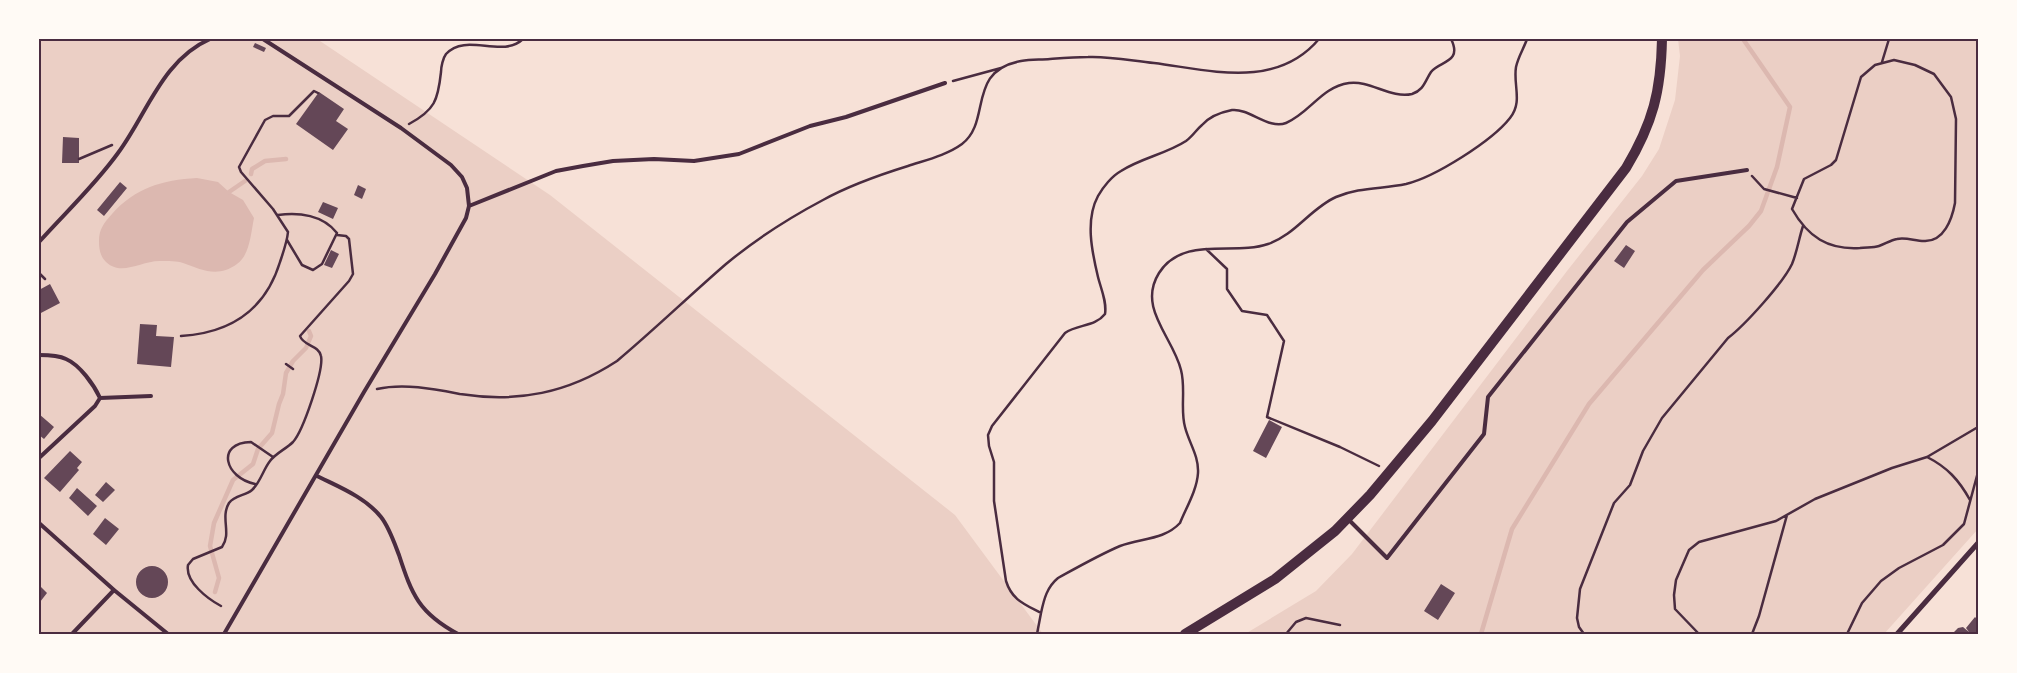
<svg xmlns="http://www.w3.org/2000/svg" width="2017" height="673" font-family="'Roboto Condensed',sans-serif">
	<style>
		.green { fill: #ebcfc5 }
		.water { fill: #dcb8b0 }
		.lines { fill: none; stroke-linecap: round; stroke-linejoin: round }
		.stream { stroke: #dcb8b0; stroke-width: 4.5 }
		.building { fill: #644757 }
		.path { stroke: #4a2c40; stroke-width: 2.5 }
		.service { stroke: #4a2c40; stroke-width: 4 }
		.minor { stroke: #4a2c40; stroke-width: 5 }
		.secondary { stroke: #4a2c40; stroke-width: 10 }
		.neatline { fill: none; stroke: #4a2c40; stroke-width: 2 }
	</style>
	<rect width="100%" height="100%" fill="#f7e1d7"/>
	<path class="green" d="M 39,39 L 317,39 L 550,195 L 955,515 L 1043,634 L 39,634 Z
		M 1678,39 L 1978,39 L 1978,529 L 1884,634 L 1245,634 L 1316,591 L 1352,554 L 1567,271 L 1642,176 L 1659,149 L 1675,100 L 1680,56 Z"/>
	<path class="water" d="M 197,178 L 218,182 L 229,192 L 243,200 L 254,218 C 251,232 250,255 237,264 C 218,278 202,270 183,263 C 177,261 168,261 161,261 C 142,260 122,277 106,262 C 100,256 99,249 99,241 C 99,229 104,223 112,214 C 135,188 162,180 197,178 Z"/>
	<g class="lines">
		<path class="stream" d="M 251,174 L 252,169 L 265,161 L 286,159
			M 229,192 L 245,181
			M 215,592 L 219,578 L 210,546 L 214,523 L 233,480 L 253,464 L 258,449 L 272,433 L 279,404 L 283,394 L 286,373 L 293,361 L 306,348 L 311,336 L 309,331
			M 1481,634 L 1512,529 L 1589,404 L 1703,270 L 1749,226 L 1761,211 L 1777,167 L 1790,107 L 1743,39"/>
	</g>
	<path class="building" d="M 255,43 L 266,48 L 264,52 L 253,47 Z
		M 319,92 L 344,109 L 336,121 L 348,129 L 333,150 L 296,124 Z
		M 63,137 L 79,138 L 79,163 L 62,163 Z
		M 120,182 L 127,188 L 104,216 L 97,210 Z
		M 358,185 L 366,189 L 362,199 L 354,195 Z
		M 323,202 L 338,208 L 333,219 L 318,212 Z
		M 1626,245 L 1635,251 L 1624,268 L 1614,261 Z
		M 331,250 L 339,254 L 332,268 L 324,265 Z
		M 50,284 L 60,303 L 39,314 L 39,290 Z
		M 140,324 L 157,325 L 156,336 L 174,337 L 171,367 L 137,364 Z
		M 39,414 L 54,427 L 44,439 L 39,435 Z
		M 1269,420 L 1282,427 L 1266,458 L 1253,451 Z
		M 70,451 L 82,462 L 77,468 L 79,470 L 60,492 L 44,478 Z
		M 106,482 L 115,490 L 103,502 L 95,495 Z
		M 77,488 L 97,506 L 88,516 L 69,498 Z
		M 105,518 L 119,529 L 106,545 L 93,534 Z
		M136 582a16 16 0 1 1 32 0a16 16 0 1 1-32 0Z
		M 1441,584 L 1455,593 L 1438,620 L 1424,611 Z
		M 39,585 L 47,593 L 40,602 L 39,601 Z
		M 1975,617 L 1978,620 L 1978,634 L 1952,634 L 1958,628 L 1963,627 L 1969,632 L 1966,628 Z"/>
	<g class="lines">
		<path class="path" d="M 1894,60 L 1915,65 L 1934,74 L 1951,97 L 1956,119 L 1955,203 C 1952,219 1944,242 1924,241 C 1915,241 1906,237 1897,239 C 1891,240 1885,244 1879,246 C 1873,248 1866,247 1860,248 C 1828,250 1808,237 1792,209 L 1804,179 L 1831,165 L 1836,160 L 1861,77 L 1875,65 Z
			M 1882,62 L 1889,39
			M 953,81 L 1001,68
			M 409,124 C 435,110 438,100 441,72 C 441,67 443,58 446,54 C 466,32 502,59 523,39
			M 79,159 L 112,145
			M 1752,176 L 1764,189 L 1797,198
			M 278,215 C 299,212 323,215 337,233 L 322,264 L 313,270 L 302,265 L 287,240
			M 1206,249 L 1227,269 L 1227,289 L 1242,311 L 1267,315 L 1284,341 L 1267,417 L 1340,447 L 1379,466
			M 39,273 L 45,279
			M 181,336 C 230,333 265,311 280,262 C 283,253 287,242 288,232 L 273,209 L 241,172 L 239,167 L 265,120 L 273,116 L 289,116 L 314,91 L 318,93
			M 286,364 L 293,369
			M 377,389 C 404,383 434,389 460,394 C 518,403 568,393 617,361 C 654,330 689,296 726,264 C 755,240 789,218 823,200 C 850,185 879,175 908,166 C 926,160 947,155 962,144 C 992,121 966,71 1021,61 C 1031,59 1041,60 1050,59 C 1063,58 1075,57 1088,57 C 1110,56 1133,61 1154,63 C 1210,70 1276,90 1319,39
			M 1927,457 C 1947,467 1959,480 1970,500
			M 255,484 C 225,478 215,443 251,442 L 273,457
			M 221,606 C 208,599 185,582 188,565 L 193,559 L 222,547 C 232,533 220,518 229,503 C 235,495 245,496 252,490 C 260,483 263,470 270,461 C 276,453 286,449 293,442 C 303,431 324,370 321,356 C 319,345 303,346 300,336 L 349,281 L 353,274 L 349,239 L 346,236 L 337,235
			M 1041,613 C 1044,599 1047,587 1058,578 C 1078,567 1099,555 1120,546 C 1142,538 1164,540 1180,523 C 1186,508 1197,490 1198,473 C 1199,456 1189,443 1185,427 C 1180,409 1186,389 1181,370 C 1173,337 1137,308 1159,273 C 1183,235 1234,256 1268,244 C 1295,235 1311,208 1336,197 C 1359,187 1383,189 1406,184 C 1435,177 1492,141 1510,118 C 1523,102 1513,85 1516,67 C 1518,57 1524,48 1527,39
			M 1037,634 L 1041,613 C 1024,604 1012,600 1006,581 L 994,501 L 994,462 L 989,446 L 988,435 L 992,426 L 1065,333 C 1078,324 1095,327 1105,314 C 1107,302 1101,289 1098,277 C 1092,252 1085,220 1098,196 C 1103,187 1112,176 1121,171 C 1141,158 1166,154 1186,141 C 1193,136 1196,130 1202,125 C 1209,117 1222,112 1232,110 C 1249,108 1269,130 1286,123 C 1310,113 1321,87 1349,83 C 1370,80 1391,99 1412,94 C 1424,90 1425,81 1431,72 C 1439,61 1463,63 1451,39
			M 1286,634 L 1296,622 L 1306,618 L 1340,625
			M 1584,634 L 1579,627 L 1577,618 L 1580,589 L 1614,503 L 1630,485 L 1643,451 L 1662,418 L 1728,338 C 1745,325 1783,283 1792,264 C 1797,252 1799,238 1803,226
			M 1699,634 L 1675,609 L 1674,595 L 1676,580 L 1689,550 L 1699,542 L 1776,521 L 1815,499 L 1892,468 L 1927,457 L 1978,427
			M 1752,634 L 1759,616 L 1787,515
			M 1847,634 L 1862,603 L 1881,581 L 1899,568 L 1943,545 L 1964,524 L 1978,472"/>
		<path class="service" d="M 469,206 L 556,171 L 583,166 L 613,161 L 654,159 L 694,161 L 739,154 L 810,126 L 846,117 L 945,83
			M 39,242 C 65,213 95,185 118,153 C 147,114 162,60 210,39
			M 39,355 C 48,355 58,355 66,359 C 80,365 94,385 100,398 L 95,406 L 39,458
			M 100,398 L 151,396
			M 317,476 C 339,487 365,497 381,517 C 389,527 394,542 399,555 C 412,595 419,613 458,634
			M 1349,520 L 1387,558 L 1484,434 L 1488,397 L 1627,222 L 1676,181 L 1747,170
			M 39,523 L 114,590 L 168,634
			M 72,634 L 114,590
			M 224,634 L 364,392 L 435,274 L 466,218 L 469,206 L 467,188 L 462,177 L 451,165 L 401,128 L 263,39"/>
		<path class="minor" d="M 1897,634 L 1978,543"/>
		<path class="secondary" d="M 1185,634 L 1275,579 L 1335,531 L 1370,495 L 1432,421 L 1626,168 C 1653,123 1661,91 1662,39"/>
	</g>
	<rect width="2017" height="673" fill="none" stroke="#fffaf5" stroke-width="80"/>
	<rect x="40" y="40" width="1937" height="593" class="neatline"/>
</svg>
